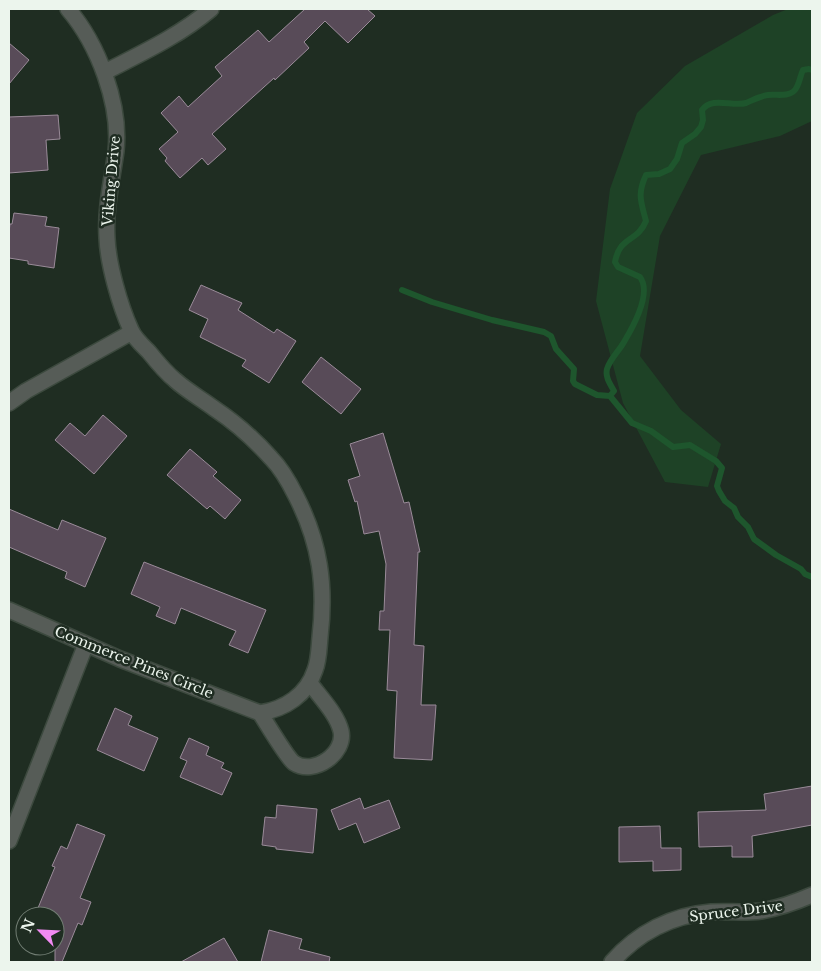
<svg xmlns="http://www.w3.org/2000/svg" width="821" height="971" font-family="'Libre Baskerville',serif">
	<style>
		.green { fill: #1e4226 }
		.lines { fill: none; stroke-linecap: round; stroke-linejoin: round }
		.stream { stroke: #1e562d; stroke-width: 6 }
		.building { fill: #584b58; stroke: #9a8b99 }
		.minor-casing { stroke: #3c493e; stroke-width: 18 }
		.minor { stroke: #565c57; stroke-width: 15 }
		.labels { text-anchor: middle; stroke-width: 5; stroke-linejoin: round; paint-order: stroke }
		.street-label { font-size: 14px; fill: #ecf5ed; stroke: #1f2d22 }
	</style>
	<rect width="100%" height="100%" fill="#1f2d22"/>
	<path class="green" d="M 788,9 L 812,9 L 812,121 L 780,136 L 701,155 L 660,236 L 640,356 L 681,410 L 721,444 L 708,487 L 665,482 L 623,403 L 596,301 L 610,189 L 637,113 L 685,66 L 773,15 Z"/>
	<g class="lines">
		<path class="stream" d="M 402,290 L 432,302 L 492,320 L 544,332 L 551,336 L 556,349 L 574,369 L 573,381 L 575,384 L 597,395 L 610,396
			M 610,396 L 614,391 C 610,384 605,377 607,369 C 610,359 619,351 624,342 C 633,327 652,293 640,277 L 618,267 L 615,262 C 620,235 637,243 646,221 C 641,202 637,194 646,175 L 659,174 L 670,169 L 677,159 L 682,143 L 695,134 L 701,127 L 703,120 L 702,110 C 712,96 732,107 746,103 C 753,100 760,96 768,95 C 776,94 788,97 794,91 C 799,87 800,76 803,70 L 809,69 L 812,70
			M 610,396 L 632,423 L 651,431 L 673,447 L 690,445 L 716,461 L 722,468 L 717,486 L 719,491 L 725,501 L 734,508 L 738,517 L 748,527 L 754,539 L 776,555 L 801,569 L 805,574 L 812,577"/>
	</g>
	<path class="building" d="M 305,9 L 367,9 L 375,16 L 348,43 L 325,21 L 304,42 L 309,48 L 275,80 L 274,78 L 212,134 L 226,149 L 208,165 L 202,158 L 180,178 L 165,161 L 167,158 L 159,149 L 178,132 L 161,113 L 179,96 L 188,107 L 222,76 L 215,67 L 258,30 L 269,42 Z
		M 9,43 L 29,60 L 9,84 Z
		M 58,115 L 60,139 L 46,140 L 48,170 L 9,173 L 9,117 Z
		M 14,213 L 47,217 L 45,226 L 59,228 L 54,268 L 28,264 L 28,261 L 9,258 L 9,232 L 10,224 L 12,224 Z
		M 201,285 L 242,303 L 238,310 L 274,333 L 277,329 L 296,341 L 269,383 L 242,366 L 246,360 L 200,337 L 208,319 L 189,310 Z
		M 321,357 L 361,389 L 341,414 L 302,382 Z
		M 103,415 L 127,436 L 94,474 L 55,440 L 70,423 L 85,436 Z
		M 383,433 L 404,503 L 409,502 L 420,552 L 418,552 L 414,645 L 424,646 L 421,705 L 436,705 L 432,760 L 394,758 L 397,691 L 387,690 L 390,630 L 379,630 L 380,611 L 384,611 L 386,564 L 379,531 L 364,534 L 357,501 L 355,502 L 348,480 L 360,476 L 350,444 Z
		M 190,449 L 217,472 L 213,476 L 241,500 L 225,519 L 210,506 L 207,509 L 167,475 Z
		M 9,509 L 58,530 L 62,520 L 106,538 L 85,587 L 65,578 L 67,572 L 9,547 Z
		M 144,562 L 266,610 L 248,653 L 229,645 L 236,631 L 181,608 L 175,624 L 156,616 L 160,607 L 131,594 Z
		M 115,708 L 132,716 L 128,725 L 158,738 L 144,771 L 97,750 Z
		M 189,738 L 209,747 L 206,755 L 224,763 L 221,768 L 232,773 L 222,795 L 180,777 L 187,761 L 180,758 Z
		M 812,786 L 812,825 L 752,836 L 753,857 L 732,857 L 732,846 L 699,847 L 698,812 L 766,810 L 764,794 Z
		M 360,798 L 364,809 L 389,800 L 400,828 L 364,843 L 356,823 L 339,830 L 331,810 Z
		M 277,805 L 317,809 L 313,853 L 276,849 L 276,847 L 262,845 L 265,817 L 276,818 Z
		M 77,824 L 105,835 L 80,898 L 91,902 L 82,925 L 78,923 L 62,962 L 55,962 L 55,916 L 46,916 L 47,912 L 38,908 L 55,867 L 52,866 L 61,846 L 67,849 Z
		M 660,826 L 661,848 L 681,848 L 681,870 L 653,871 L 653,861 L 619,862 L 619,827 Z
		M 269,930 L 302,939 L 299,949 L 330,957 L 329,962 L 261,962 Z
		M 224,938 L 238,962 L 181,962 Z"/>
	<g class="lines">
		<defs>
			<path id="minor" d="M 105,72 C 142,53 179,36 211,9
				M 9,403 L 26,391 L 132,332
				M 9,610 L 120,659 L 260,713 C 285,709 307,695 315,670 C 319,660 319,647 320,637 C 326,585 320,543 296,496 C 289,482 282,469 271,458 C 254,439 236,423 215,409 C 202,399 187,391 175,380 C 165,372 157,362 149,352 C 143,346 134,338 131,330 C 120,306 108,264 107,238 C 105,208 112,180 116,151 C 121,104 98,44 68,9
				M 260,713 C 266,722 287,758 294,763 C 314,776 346,753 341,731 C 337,714 320,697 310,683
				M 9,841 L 86,644
				M 612,962 C 637,933 672,915 711,912 C 728,911 745,913 761,911 C 779,908 796,902 812,895"/>
		</defs>
		<use href="#minor" class="minor-casing"/>
		<use href="#minor" class="minor"/>
	</g>
	<g class="labels">
		<g class="street-label">
			<text transform="translate(111 181) rotate(-85)" y="5">Viking Drive</text>
			<text transform="translate(134 662) rotate(22)" y="5">Commerce Pines Circle</text>
			<text transform="translate(736 911) rotate(-7)" y="5">Spruce Drive</text>
		</g>
	</g>
	<rect width="821" height="971" fill="none" stroke="#ecf5ed" stroke-width="20"/>
	<g transform="translate(40 931) rotate(294)"><circle r="24" fill="#1f2d22" stroke="#717d73"/>
	<path d="M0-4L9 19L0 12L-9 19Z" fill="#f28af3"/>
	<text y="-8" font-size="14" font-weight="bold" text-anchor="middle" fill="#ecf5ed">N</text>
	</g>
</svg>
